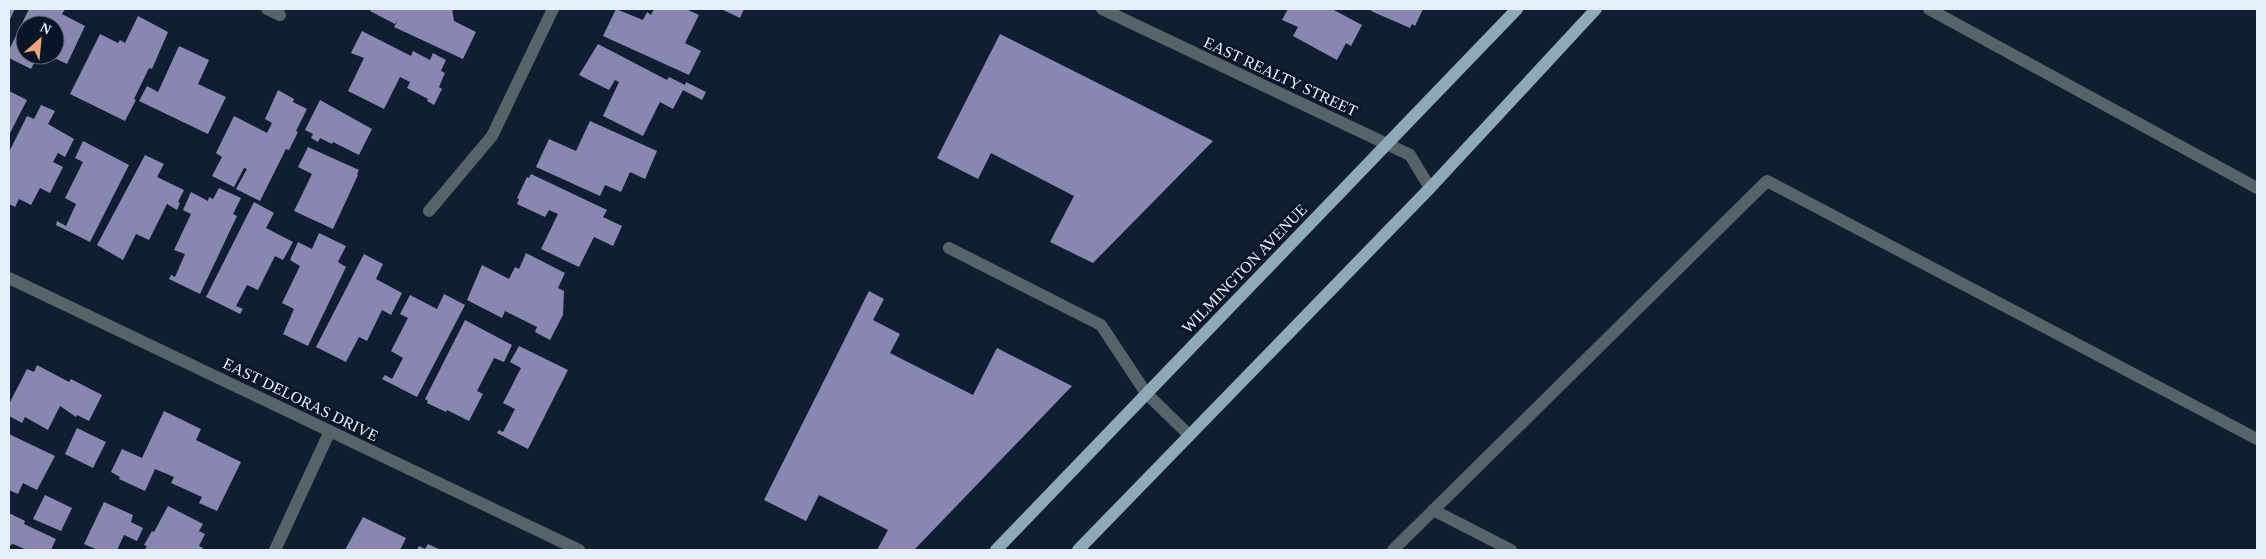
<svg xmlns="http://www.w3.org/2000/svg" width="2266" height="559" font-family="Georgia,serif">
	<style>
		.building { fill: #8987b1 }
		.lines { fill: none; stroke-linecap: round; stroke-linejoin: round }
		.minor { stroke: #566469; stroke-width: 12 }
		.major { stroke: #8eaab6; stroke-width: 12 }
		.labels { text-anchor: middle; stroke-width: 5; stroke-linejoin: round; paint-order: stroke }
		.street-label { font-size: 16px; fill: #e5effc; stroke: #071527 }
	</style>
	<rect width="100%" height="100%" fill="#101e31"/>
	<path class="building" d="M 9,9 L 15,9 L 9,21 Z
		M 29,9 L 65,9 L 62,14 L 85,26 L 67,64 L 48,55 L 55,55 L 55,25 L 25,25 L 25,55 L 38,55 L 31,69 L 9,58 L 9,50 Z
		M 372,9 L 452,9 L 454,21 L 476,32 L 463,59 L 394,27 L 399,18 L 395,24 L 370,11 Z
		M 616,9 L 643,20 L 647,12 L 651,15 L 654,9 L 686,9 L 699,15 L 685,43 L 701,51 L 689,75 L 603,36 Z
		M 721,9 L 744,9 L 740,18 Z
		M 1288,9 L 1332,9 L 1362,25 L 1351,46 L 1346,43 L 1337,60 L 1293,36 L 1298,27 L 1282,20 Z
		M 1372,9 L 1423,9 L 1415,26 L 1412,24 L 1410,28 L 1371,11 Z
		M 138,16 L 168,32 L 152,69 L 149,68 L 134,99 L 136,100 L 125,121 L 70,94 L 100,34 L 118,43 L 120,40 L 125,43 Z
		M 362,31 L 411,56 L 413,51 L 430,60 L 433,53 L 446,60 L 441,71 L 445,73 L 439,87 L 442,89 L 434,105 L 427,101 L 428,99 L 407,88 L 410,82 L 400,77 L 384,109 L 348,91 L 364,58 L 351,53 Z
		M 1000,34 L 1213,141 L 1093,263 L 1050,242 L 1074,196 L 991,153 L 978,179 L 937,158 Z
		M 598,44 L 667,80 L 669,77 L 685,85 L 686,82 L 706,92 L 702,100 L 683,90 L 673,109 L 660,102 L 643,136 L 603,116 L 619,82 L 615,80 L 609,90 L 579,75 Z
		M 179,46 L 209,60 L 198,84 L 226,97 L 208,134 L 139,101 L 147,86 L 158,92 Z
		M 278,90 L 294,99 L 293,102 L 307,109 L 296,131 L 298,132 L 289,150 L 286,149 L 260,201 L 236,189 L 247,169 L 244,168 L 234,187 L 212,176 L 222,157 L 216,153 L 234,116 L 267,133 L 272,123 L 265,119 Z
		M 9,91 L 27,100 L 9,135 Z
		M 320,100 L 372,129 L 359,155 L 333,142 L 332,144 L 320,138 L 318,142 L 311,138 L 313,134 L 305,130 Z
		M 41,105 L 55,111 L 48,124 L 74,139 L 65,157 L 58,153 L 53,162 L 63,167 L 50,193 L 40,188 L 31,205 L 19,199 L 15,207 L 9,204 L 9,152 L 27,116 L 34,119 Z
		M 590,121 L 657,151 L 645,179 L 630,172 L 621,192 L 605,185 L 600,196 L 536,167 L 549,139 L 576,151 Z
		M 83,141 L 129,165 L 90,242 L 56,225 L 57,221 L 66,226 L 76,204 L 65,198 L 83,162 L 75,158 Z
		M 308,147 L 359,170 L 357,174 L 358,175 L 333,229 L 294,211 L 312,174 L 298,167 Z
		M 145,155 L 164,164 L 157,177 L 184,190 L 178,202 L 180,203 L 177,210 L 167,204 L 149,240 L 136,234 L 123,260 L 97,245 Z
		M 531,174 L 607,210 L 603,217 L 622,226 L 613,246 L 594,237 L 579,267 L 541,249 L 558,214 L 549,210 L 545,217 L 517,204 L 519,199 L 517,198 L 527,177 L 529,178 Z
		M 219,188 L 241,198 L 233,214 L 237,216 L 200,294 L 169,279 L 171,275 L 175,277 L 185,254 L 174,250 L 191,214 L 183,210 L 191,192 L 208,201 L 209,197 L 213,199 Z
		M 254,202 L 274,213 L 266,228 L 293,242 L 283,260 L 275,256 L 258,290 L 247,285 L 236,306 L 243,309 L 240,314 L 206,297 Z
		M 319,233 L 346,246 L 338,262 L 346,267 L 308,346 L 283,334 L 294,309 L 282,303 L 300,266 L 290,260 L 298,242 L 312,249 Z
		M 526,253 L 565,273 L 558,288 L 564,291 L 563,315 L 550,340 L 535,332 L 537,327 L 505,311 L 502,318 L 467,300 L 482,265 L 509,279 L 515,267 L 519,269 Z
		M 364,254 L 383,264 L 376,279 L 402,293 L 391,315 L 382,310 L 367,341 L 359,337 L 346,362 L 316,347 Z
		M 869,291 L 884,299 L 873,320 L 900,334 L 890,353 L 973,395 L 997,348 L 1072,386 L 914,550 L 877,550 L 888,530 L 819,495 L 806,521 L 764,500 Z
		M 444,294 L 465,305 L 417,397 L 382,379 L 385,375 L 392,379 L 403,358 L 391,351 L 408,318 L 400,314 L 410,295 L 437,309 Z
		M 465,320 L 512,345 L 504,362 L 494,358 L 477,391 L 483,394 L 469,421 L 447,410 L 446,412 L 427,403 L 428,401 L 425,399 Z
		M 519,346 L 568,370 L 528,449 L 497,433 L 499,430 L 503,432 L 515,409 L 503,403 L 521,368 L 510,362 Z
		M 37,365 L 69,382 L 71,379 L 102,395 L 89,421 L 77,415 L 76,417 L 60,406 L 48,430 L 25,417 L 22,423 L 9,416 L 9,404 L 27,369 L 34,372 Z
		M 164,411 L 201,429 L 196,440 L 241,462 L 217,511 L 199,503 L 202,497 L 171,483 L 174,477 L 155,469 L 145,491 L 119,479 L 120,477 L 111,472 L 122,449 L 142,458 Z
		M 77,428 L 106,442 L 93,468 L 65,454 Z
		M 9,434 L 55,456 L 37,490 L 23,483 L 18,494 L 9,490 Z
		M 45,495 L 72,508 L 61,531 L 33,519 Z
		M 104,502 L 133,515 L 131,522 L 143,528 L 137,541 L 124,535 L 117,550 L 98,550 L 84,544 Z
		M 168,506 L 203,524 L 199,531 L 205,534 L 199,546 L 203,548 L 202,550 L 145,550 L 147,546 L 144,545 L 152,531 L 154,532 Z
		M 9,513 L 25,521 L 24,524 L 56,539 L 51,550 L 27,550 L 13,544 L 9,546 Z
		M 363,517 L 406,538 L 400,550 L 347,550 L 346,548 Z
		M 428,544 L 441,550 L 417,550 L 419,546 L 425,549 Z"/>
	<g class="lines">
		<path class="minor" d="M 267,9 L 280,15
			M 1102,9 L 1410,155 L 1430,188
			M 1929,9 L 2257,188
			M 429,211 L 492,136 L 553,9
			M 949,248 L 1101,325 L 1146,393 L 1189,435
			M 9,278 L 579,550
			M 1433,510 L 1511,550
			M 275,550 L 330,431
			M 1393,550 L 1767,181 L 2257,439"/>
		<path class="major" d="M 996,550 L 1517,9
			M 1078,550 L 1430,188 L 1596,9"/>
	</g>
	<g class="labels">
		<g class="street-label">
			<text transform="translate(1281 76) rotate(25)" y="6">EAST REALTY STREET</text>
			<text transform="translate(1244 268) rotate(-46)" y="6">WILMINGTON AVENUE</text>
			<text transform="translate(301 399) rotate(26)" y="6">EAST DELORAS DRIVE</text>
		</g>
	</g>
	<rect width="2266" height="559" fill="none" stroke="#e5effc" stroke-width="20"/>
	<g transform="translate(40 40) rotate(27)"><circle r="24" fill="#071527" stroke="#606c7c"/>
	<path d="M0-4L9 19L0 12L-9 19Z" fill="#efa376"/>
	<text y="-8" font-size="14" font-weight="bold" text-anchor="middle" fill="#e5effc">N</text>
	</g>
</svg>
